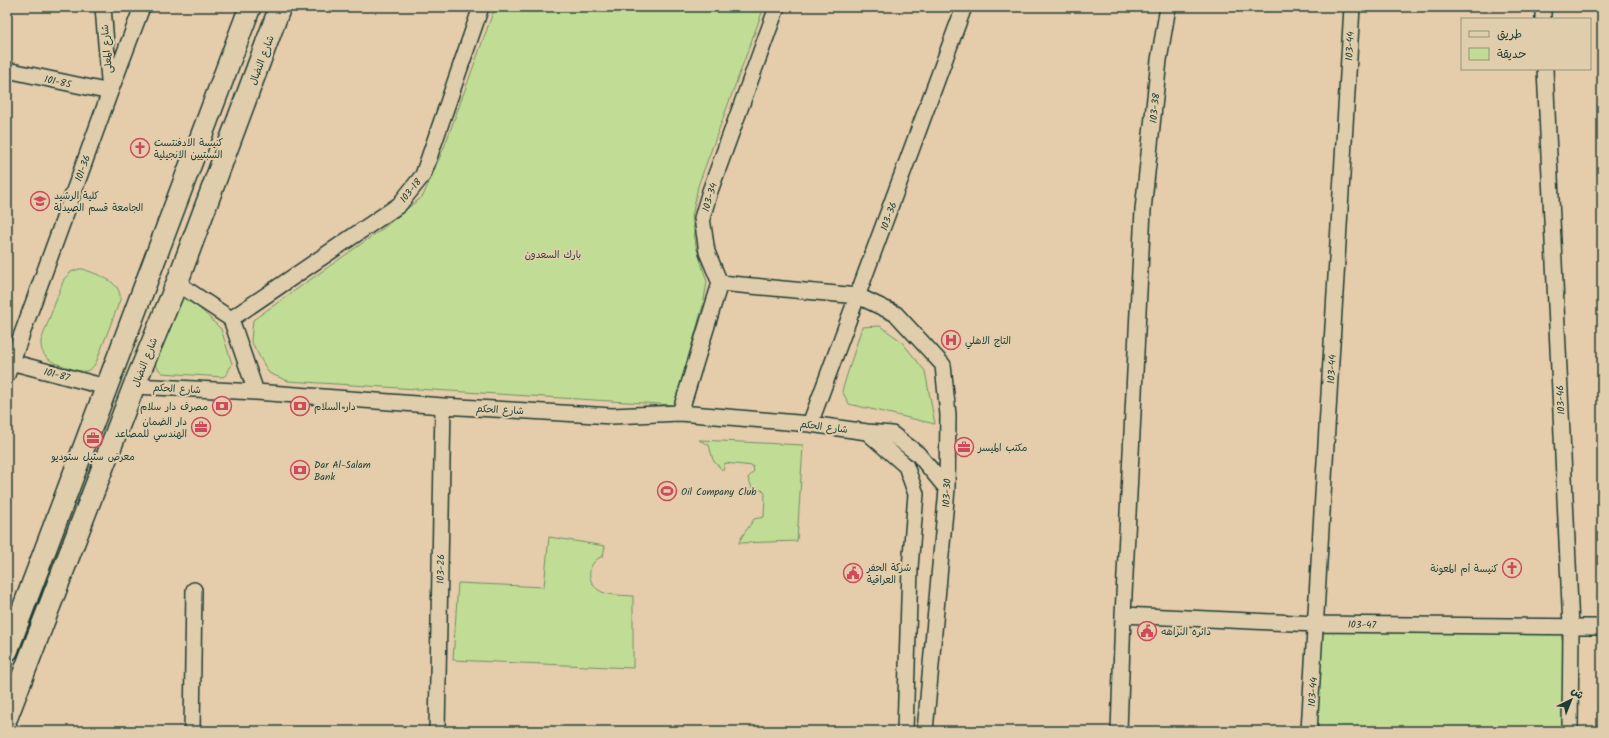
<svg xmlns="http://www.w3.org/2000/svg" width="1609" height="738" font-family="Kalam,'Playpen Sans Arabic',sans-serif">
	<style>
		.green { fill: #c1dd95; stroke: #708d64 }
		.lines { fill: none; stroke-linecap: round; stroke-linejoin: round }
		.street-casing { stroke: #1f3d34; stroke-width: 18 }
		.secondary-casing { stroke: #1f3d34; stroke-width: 24 }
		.street { stroke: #e0cdab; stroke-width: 15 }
		.secondary { stroke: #e0cdab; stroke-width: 21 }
		.labels { text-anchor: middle; stroke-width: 4; stroke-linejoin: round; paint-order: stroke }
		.street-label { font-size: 10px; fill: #1f3d34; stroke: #e0cdab }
		.poi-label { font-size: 10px; fill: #1f3d34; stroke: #e0cdab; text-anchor: start }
		.park-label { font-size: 10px; fill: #274539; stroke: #e0cdab }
	</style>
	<rect width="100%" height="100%" fill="#e5ccaa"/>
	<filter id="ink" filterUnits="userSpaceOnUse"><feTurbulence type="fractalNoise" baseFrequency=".025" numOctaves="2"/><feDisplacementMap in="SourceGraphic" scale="8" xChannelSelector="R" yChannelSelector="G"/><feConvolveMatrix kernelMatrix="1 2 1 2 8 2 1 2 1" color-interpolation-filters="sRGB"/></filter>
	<g filter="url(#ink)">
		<path class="green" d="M 495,7 L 764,7 L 698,186 L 692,217 L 696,246 L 707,282 L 703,305 L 675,405 L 288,381 L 269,373 L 262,361 L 251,341 L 253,320 L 381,230 L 423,196 L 445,145 Z
			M 79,269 L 83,269 C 98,275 122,281 120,300 L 97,360 C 95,365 91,370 86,371 C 80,372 73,369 67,367 C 53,363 40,358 41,341 L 64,279 L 71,272 Z
			M 181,295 L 189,298 L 221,329 L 232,364 L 227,374 L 223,377 L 162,373 L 155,365 Z
			M 880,326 L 901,341 L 925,371 L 935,424 L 849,404 L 842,391 L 862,327 Z
			M 699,440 L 803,445 L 797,541 L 739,543 C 742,534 749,528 754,519 L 764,517 L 765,493 L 762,490 L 753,490 L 748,478 L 754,471 L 753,466 L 725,463 L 723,471 L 713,460 L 709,445 Z
			M 549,537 L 605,546 L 603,556 C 586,562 585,584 602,592 C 611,596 623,595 633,596 L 633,668 L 453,660 L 458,583 L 544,587 Z
			M 1316,624 L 1561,633 L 1570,685 L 1570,731 L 1309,731 Z"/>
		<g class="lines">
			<defs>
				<path id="street" d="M 1543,7 L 1543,19
					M 1545,69 L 1571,627 L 1570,731
					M 7,70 L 110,92 L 103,7
					M 177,283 L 231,319 L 256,392
					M 720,283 L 858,296 L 896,314 L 943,365 L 948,415 L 947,489 L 925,731
					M 231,319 L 399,205 L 423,175 L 481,7
					M 7,361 L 106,387
					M 7,375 L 110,92 L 142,7
					M 134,386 L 256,392 L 443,406 L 612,416 L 680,413 L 810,424 L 867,432 L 892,434 L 918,454 L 947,489
					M 680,413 L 720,283 L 707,252 L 702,218 L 710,191 L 777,7
					M 810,424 L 964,7
					M 867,432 L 906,466 L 916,494 L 910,568 L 905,731
					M 1123,615 L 1316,624 L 1602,627
					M 7,724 L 11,731
					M 192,731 L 194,590
					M 437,731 L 443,406
					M 1119,731 L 1123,615 L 1143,210 L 1159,60 L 1168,7
					M 1309,731 L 1352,7"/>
				<path id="secondary" d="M 7,651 L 250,7
					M 7,717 L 134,386 L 177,283 L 280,7"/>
			</defs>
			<use href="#street" class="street-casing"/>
			<use href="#secondary" class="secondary-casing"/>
			<use href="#street" class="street"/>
			<use href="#secondary" class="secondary"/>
		</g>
	</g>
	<defs>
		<symbol id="church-ring" viewBox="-11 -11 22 22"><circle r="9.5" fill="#e0cdab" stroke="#d1495b" stroke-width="1.5"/><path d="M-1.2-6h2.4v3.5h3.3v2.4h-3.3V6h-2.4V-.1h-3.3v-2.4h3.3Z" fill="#d1495b"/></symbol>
		<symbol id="school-ring" viewBox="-11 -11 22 22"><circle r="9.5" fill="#e0cdab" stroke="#d1495b" stroke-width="1.5"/><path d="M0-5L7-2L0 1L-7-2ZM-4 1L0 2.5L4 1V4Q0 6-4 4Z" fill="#d1495b"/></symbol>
		<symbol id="hospital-ring" viewBox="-11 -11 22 22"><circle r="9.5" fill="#e0cdab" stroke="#d1495b" stroke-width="1.5"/><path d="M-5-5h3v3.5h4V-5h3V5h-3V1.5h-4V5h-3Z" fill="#d1495b"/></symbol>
		<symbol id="bank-ring" viewBox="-11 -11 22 22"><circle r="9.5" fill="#e0cdab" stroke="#d1495b" stroke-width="1.5"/><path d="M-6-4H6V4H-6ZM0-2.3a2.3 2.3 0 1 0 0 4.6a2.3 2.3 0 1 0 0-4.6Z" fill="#d1495b"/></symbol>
		<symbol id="office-ring" viewBox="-11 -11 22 22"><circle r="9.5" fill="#e0cdab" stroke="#d1495b" stroke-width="1.5"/><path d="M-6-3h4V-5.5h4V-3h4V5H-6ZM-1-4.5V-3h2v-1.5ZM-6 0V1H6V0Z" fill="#d1495b"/></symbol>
		<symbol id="stadium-ring" viewBox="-11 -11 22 22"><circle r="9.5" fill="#e0cdab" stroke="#d1495b" stroke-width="1.5"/><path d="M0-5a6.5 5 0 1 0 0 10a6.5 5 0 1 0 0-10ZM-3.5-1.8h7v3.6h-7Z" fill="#d1495b"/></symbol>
		<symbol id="civic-ring" viewBox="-11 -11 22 22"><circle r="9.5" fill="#e0cdab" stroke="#d1495b" stroke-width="1.5"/><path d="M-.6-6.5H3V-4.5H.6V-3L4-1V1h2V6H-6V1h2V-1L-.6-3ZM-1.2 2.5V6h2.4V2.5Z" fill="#d1495b"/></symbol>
	</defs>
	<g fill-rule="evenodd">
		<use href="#church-ring" x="129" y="137" width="22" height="22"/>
		<use href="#school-ring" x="29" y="190" width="22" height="22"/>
		<use href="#hospital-ring" x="940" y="329" width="22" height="22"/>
		<use href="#bank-ring" x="211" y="395" width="22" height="22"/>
		<use href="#bank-ring" x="289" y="395" width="22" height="22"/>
		<use href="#office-ring" x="190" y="416" width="22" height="22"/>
		<use href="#office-ring" x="82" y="427" width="22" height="22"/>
		<use href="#office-ring" x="953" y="436" width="22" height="22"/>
		<use href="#bank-ring" x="289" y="459" width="22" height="22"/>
		<use href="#stadium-ring" x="656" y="480" width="22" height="22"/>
		<use href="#church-ring" x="1501" y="557" width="22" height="22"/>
		<use href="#civic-ring" x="842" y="562" width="22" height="22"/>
		<use href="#civic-ring" x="1136" y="620" width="22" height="22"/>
	</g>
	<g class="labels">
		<g class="street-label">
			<text transform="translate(1349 46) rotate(-87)" y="4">103-44</text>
			<text transform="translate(106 49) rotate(-95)" y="4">شارع المعلى</text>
			<text transform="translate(261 60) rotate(-69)" y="4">شارع النضال</text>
			<text transform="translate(58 81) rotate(12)" y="4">101-85</text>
			<text transform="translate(1154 108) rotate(-84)" y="4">103-38</text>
			<text transform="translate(82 168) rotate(-70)" y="4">101-36</text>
			<text transform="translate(410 190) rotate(-51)" y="4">103-18</text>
			<text transform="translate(709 197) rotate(-73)" y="4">103-34</text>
			<text transform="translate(888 216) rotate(-70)" y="4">103-36</text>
			<text transform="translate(144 362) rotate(-68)" y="4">شارع النضال</text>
			<text transform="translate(1331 369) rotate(-87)" y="4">103-44</text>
			<text transform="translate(57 374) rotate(15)" y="4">101-87</text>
			<text transform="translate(177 388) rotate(3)" y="4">شارع الحكم</text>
			<text transform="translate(1560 400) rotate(-93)" y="4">103-46</text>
			<text transform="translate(500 409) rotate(3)" y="4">شارع الحكم</text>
			<text transform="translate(824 426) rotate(7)" y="4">شارع الحكم</text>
			<text transform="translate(946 493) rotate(-87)" y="4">103-30</text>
			<text transform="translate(440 569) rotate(-89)" y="4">103-26</text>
			<text transform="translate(1362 624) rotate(1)" y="4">103-47</text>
			<text transform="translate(1312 692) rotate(-86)" y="4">103-44</text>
		</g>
		<g class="poi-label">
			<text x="154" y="146">كنيسة الادفنتست<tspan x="154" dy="12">السبتيين الانجيلية</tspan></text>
			<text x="54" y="199">كلية الرشيد<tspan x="54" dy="12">الجامعة قسم الصيدلة</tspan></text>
			<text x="965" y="344">التاج الاهلي</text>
			<text x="208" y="410" text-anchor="end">مصرف دار سلام</text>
			<text x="314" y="410">دار السلام</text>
			<text x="187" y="425" text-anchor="end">دار الضمان<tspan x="187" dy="12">الهندسي للمصاعد</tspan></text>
			<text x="978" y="451">مكتب الميسر</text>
			<text x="93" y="460" text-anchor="middle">معرض ستيل ستوديو</text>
			<text x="314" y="468">Dar Al-Salam<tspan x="314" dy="12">Bank</tspan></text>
			<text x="681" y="495">Oil Company Club</text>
			<text x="867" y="571">شركة الحفر<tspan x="867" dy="12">العراقية</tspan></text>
			<text x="1498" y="572" text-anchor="end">كنيسة أم المعونة</text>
			<text x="1161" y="635">دائره النزاهه</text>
		</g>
		<g class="park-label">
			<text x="553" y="258">بارك السعدون</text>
		</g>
	</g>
	<rect width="1609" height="738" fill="none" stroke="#e0cdab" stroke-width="24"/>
	<rect x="12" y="12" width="1585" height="714" fill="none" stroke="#1f3d34" stroke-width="1.5" filter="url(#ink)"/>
	<rect x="1461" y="18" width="130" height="52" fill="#e0cdab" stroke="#93937b"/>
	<rect x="1469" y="31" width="20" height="6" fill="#e0cdab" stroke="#93937b"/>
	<text x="1497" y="38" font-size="12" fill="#1f3d34">طريق</text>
	<rect x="1469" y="48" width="20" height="12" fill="#c1dd95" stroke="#93937b"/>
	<text x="1497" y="58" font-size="12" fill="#1f3d34">حديقة</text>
	<g transform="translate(1571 700) rotate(43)" stroke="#e0cdab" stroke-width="3" paint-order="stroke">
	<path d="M0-3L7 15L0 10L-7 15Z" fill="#1f3d34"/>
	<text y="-6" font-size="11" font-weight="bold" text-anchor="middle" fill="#1f3d34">ش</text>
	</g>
</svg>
